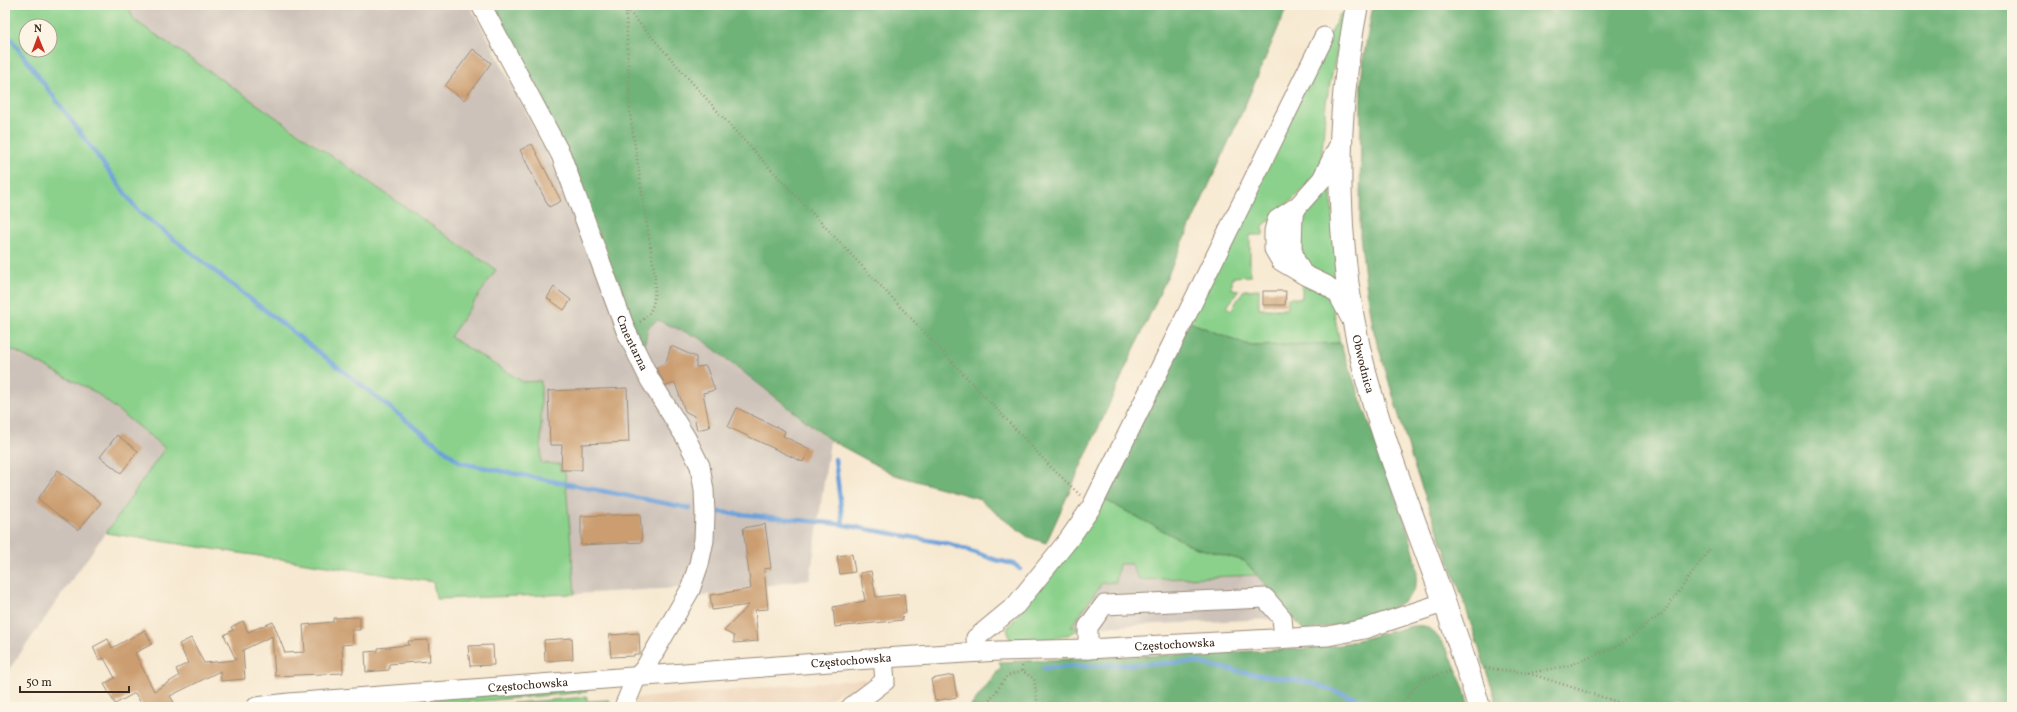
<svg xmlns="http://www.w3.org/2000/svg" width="2017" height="712" font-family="Vollkorn,serif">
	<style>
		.built { fill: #efd6bc }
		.industrial { fill: #cdc2b9 }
		.green { fill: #8bd18c; stroke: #637e55; fill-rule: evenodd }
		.forest { fill: #70b378; stroke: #566e4b }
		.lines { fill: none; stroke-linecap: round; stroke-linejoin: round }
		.stream { stroke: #6ca1d9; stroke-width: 4.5 }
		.building { fill: #cb9d70 }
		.minor-casing { stroke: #998a78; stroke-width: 21 }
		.major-casing { stroke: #998a78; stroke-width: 24 }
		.path { stroke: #998a78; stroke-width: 2.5; stroke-dasharray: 1 3; stroke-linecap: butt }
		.minor { stroke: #fff; stroke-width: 19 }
		.major { stroke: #fff; stroke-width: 22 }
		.labels { text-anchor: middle; stroke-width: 4; stroke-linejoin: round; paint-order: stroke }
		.street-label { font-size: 12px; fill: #3b2a1e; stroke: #fcf5e5 }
	</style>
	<rect width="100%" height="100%" fill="#fcf5e5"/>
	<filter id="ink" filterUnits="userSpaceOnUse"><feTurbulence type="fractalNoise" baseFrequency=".025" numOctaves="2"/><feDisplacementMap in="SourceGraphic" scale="8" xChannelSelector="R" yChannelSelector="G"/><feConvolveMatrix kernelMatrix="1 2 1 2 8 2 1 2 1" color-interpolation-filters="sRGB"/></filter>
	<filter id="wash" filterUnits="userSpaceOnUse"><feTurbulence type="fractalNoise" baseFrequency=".012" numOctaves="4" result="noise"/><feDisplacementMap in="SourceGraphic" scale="16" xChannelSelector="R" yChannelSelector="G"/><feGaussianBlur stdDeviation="0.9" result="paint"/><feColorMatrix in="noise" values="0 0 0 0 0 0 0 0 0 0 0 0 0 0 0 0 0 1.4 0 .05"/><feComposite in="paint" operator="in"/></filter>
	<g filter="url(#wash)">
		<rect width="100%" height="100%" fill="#f7e9d1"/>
		<path class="built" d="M 865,679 L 867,688 L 855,697 L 841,691 L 821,707 L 633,707 L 636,698 Z"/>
		<path class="industrial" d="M 120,5 L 469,5 L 488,38 L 560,180 L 648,328 L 657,320 L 700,338 L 830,441 L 810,579 L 692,597 L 678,588 L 575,594 L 565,471 L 560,471 L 560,464 L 541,463 L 541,381 L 523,382 L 450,337 L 496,271 L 370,183 L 319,146 L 134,20 L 130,10 Z
			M 5,346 L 95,392 L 165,448 L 10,668 L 5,680 Z
			M 1119,564 L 1131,564 L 1139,580 L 1257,575 L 1293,618 L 1071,628 L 1102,582 Z"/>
		<path class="green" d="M 5,5 L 119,5 L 130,10 L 134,20 C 256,102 375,187 496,270 L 450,337 L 523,382 L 541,381 L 541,463 L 560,464 L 560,471 L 565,471 L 575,594 L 436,599 L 433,582 L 106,533 L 165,448 L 95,392 L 5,346 ZM 26,26 L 50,26 L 50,50 L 26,50 Z
			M 1340,14 L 1345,14 L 1326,102 L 1321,164 L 1313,181 L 1263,226 L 1263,235 L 1250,235 L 1250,276 L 1232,277 L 1232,289 L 1239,290 L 1227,307 L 1231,310 L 1244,290 L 1259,289 L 1259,309 L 1287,309 L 1288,298 L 1302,298 L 1302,287 L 1305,285 L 1324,292 L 1332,302 L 1340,343 L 1251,346 L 1189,322 Z
			M 1327,182 L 1330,182 L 1338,280 L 1336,282 L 1312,269 L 1302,256 L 1300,226 L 1303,217 Z
			M 1105,500 L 1194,547 L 1245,561 L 1257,575 L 1139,580 L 1131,564 L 1119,564 L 1116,582 L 1102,583 L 1071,627 L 1082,627 C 1061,643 1036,639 1010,640 L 1007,629 Z
			M 586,688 L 587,692 L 424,706 L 422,699 Z
			M 587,697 L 587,701 L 609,700 L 611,704 L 615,704 L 615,707 L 465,707 Z"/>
		<path class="forest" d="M 490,5 L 1288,5 L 1243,110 L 1046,543 L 1028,537 L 977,498 L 895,475 L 830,440 L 700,338 L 657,320 L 648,328 L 644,348 Z
			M 1373,5 L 2012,5 L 2012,707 L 1498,707 L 1463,599 L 1414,466 L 1374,332 L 1366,284 L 1360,236 L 1361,84 L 1364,55 Z
			M 1189,322 L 1251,346 L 1340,343 L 1406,524 C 1411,543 1420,565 1416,584 C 1409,616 1331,626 1304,631 L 1245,561 L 1194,547 L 1105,500 Z
			M 1412,626 C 1416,626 1421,625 1424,626 C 1446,634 1464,686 1469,707 L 970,707 L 1001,667 L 999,662 L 1300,649 L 1339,645 Z"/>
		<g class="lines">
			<path class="stream" d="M 5,31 L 139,212 L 461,463 L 689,508
				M 835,459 L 843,525
				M 719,512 L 839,524 L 950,544 L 996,560 L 1014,564 L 1020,569
				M 1043,668 L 1194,662 L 1247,673 L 1309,682 L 1381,707
				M 1360,707 L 1361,699"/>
		</g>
		<g id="blocks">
			<path class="building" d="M 473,49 L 491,63 L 464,100 L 445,86 Z
				M 532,144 L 561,201 L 549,207 L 520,150 Z
				M 554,287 L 571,300 L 564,310 L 547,298 Z
				M 1263,291 L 1286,291 L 1285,305 L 1263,305 Z
				M 671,346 L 696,357 L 696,367 L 706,366 L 715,390 L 703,393 L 710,427 L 697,430 L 694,416 L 685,411 L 675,383 L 666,386 L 656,368 L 666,362 Z
				M 627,388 L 629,442 L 582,444 L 582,470 L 561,470 L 562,445 L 550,445 L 548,391 Z
				M 737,408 L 785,431 L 783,436 L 810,449 L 803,462 L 728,427 Z
				M 117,435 L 138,451 L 121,473 L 100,457 Z
				M 58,470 L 101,503 L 78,530 L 38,499 Z
				M 640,514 L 642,542 L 581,545 L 581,516 Z
				M 765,524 L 771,568 L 764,569 L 768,609 L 755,610 L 758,641 L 734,643 L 734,636 L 724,631 L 749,605 L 712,610 L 710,595 L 751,589 L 743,528 Z
				M 852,554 L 855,572 L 840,574 L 837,556 Z
				M 871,571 L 876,597 L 904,594 L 906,613 L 902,613 L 903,620 L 835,627 L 833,607 L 865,601 L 860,573 Z
				M 360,617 L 360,630 L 352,630 L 353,644 L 342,645 L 343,673 L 275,676 L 272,636 L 243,650 L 245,679 L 221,681 L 220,671 L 170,696 L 177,707 L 143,707 L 135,693 L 115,704 L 104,684 L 115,678 L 104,658 L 99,660 L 93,647 L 108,639 L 112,648 L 145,630 L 152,644 L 135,653 L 154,691 L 179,676 L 176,669 L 188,663 L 179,644 L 191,638 L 204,663 L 236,660 L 224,635 L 233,630 L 231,627 L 243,621 L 248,632 L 273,622 L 285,653 L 305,652 L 303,625 L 333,622 L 333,618 Z
				M 639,633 L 640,654 L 634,654 L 634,656 L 611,657 L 609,635 Z
				M 572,638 L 573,659 L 545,661 L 544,640 Z
				M 428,640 L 430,661 L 389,664 L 389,670 L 366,672 L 365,652 L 378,651 L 378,648 L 409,645 L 408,641 Z
				M 493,645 L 494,665 L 470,666 L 468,646 Z
				M 953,675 L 957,697 L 935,701 L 931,679 Z"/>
		</g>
	</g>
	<g filter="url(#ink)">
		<use href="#blocks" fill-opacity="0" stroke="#998a78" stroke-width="1"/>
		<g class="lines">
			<defs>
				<g id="minor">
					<path id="s1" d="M 481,5 L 561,155 L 626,331 L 650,380 L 686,438 L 700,466 L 704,490 L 705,514 L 704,540 L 699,564 L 690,590 L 645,668 L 636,678 L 624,707"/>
					<path d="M 1341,141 L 1322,179 L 1298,206 L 1293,215 L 1292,248 L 1295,260 L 1303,274 L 1326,285 L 1338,294 L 1350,317"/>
					<path d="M 1298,206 L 1277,220 L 1274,231 L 1274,249 L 1281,261 L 1303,274"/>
					<path d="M 1088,649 L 1088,627 L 1104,605 L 1265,598 L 1282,618 L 1284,638"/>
					<path d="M 977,652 L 976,638 L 1016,605 L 1069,539 L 1092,506 L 1324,37"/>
					<path id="s2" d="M 256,707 L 289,703 L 883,658 L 999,651 L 1088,649 L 1328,636 L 1364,629 L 1443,603"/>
					<path d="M 851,707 L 885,681 L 883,658"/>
				</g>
				<g id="major">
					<path id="s3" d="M 1357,5 C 1333,128 1334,259 1367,380 C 1398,491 1447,596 1479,707"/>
				</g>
			</defs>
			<use href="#minor" class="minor-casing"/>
			<use href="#major" class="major-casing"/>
			<path class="path" d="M 623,5 L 626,8 L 630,114 L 655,276 C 654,296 657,310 640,322
				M 626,5 L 626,8 L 736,132 L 1050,466 L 1080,495
				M 1022,666 L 1022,671 L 1034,679 L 1038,707
				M 1485,668 L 1528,673 L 1633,707
				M 1528,673 L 1568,666 L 1618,646 L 1663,613 L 1710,549
				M 985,707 L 1007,676 L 1022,671
				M 1399,707 L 1421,680 L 1451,671"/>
			<use href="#minor" class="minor"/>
			<use href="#major" class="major"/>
		</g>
	</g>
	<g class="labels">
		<g class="street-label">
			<text dy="4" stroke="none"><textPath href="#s1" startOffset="371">Cmentarna</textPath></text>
			<text dy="4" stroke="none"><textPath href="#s3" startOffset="362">Obwodnica</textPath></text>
			<text dy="4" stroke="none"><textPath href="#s2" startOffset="921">Częstochowska</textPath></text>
			<text dy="4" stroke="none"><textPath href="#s2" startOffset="597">Częstochowska</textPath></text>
			<text dy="4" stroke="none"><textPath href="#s2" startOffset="273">Częstochowska</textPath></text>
		</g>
	</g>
	<rect width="2017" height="712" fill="none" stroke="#fcf5e5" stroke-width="20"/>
	<g transform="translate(38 38) rotate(359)"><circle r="19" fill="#fcf5e5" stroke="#afa495"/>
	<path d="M0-3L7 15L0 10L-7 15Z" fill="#c8321e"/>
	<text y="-6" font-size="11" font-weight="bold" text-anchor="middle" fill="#3b2a1e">N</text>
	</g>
	<path d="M20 686v6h109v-6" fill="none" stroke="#3b2a1e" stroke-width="2"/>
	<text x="26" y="686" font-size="12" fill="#3b2a1e" stroke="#fcf5e5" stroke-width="3" paint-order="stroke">50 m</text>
</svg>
